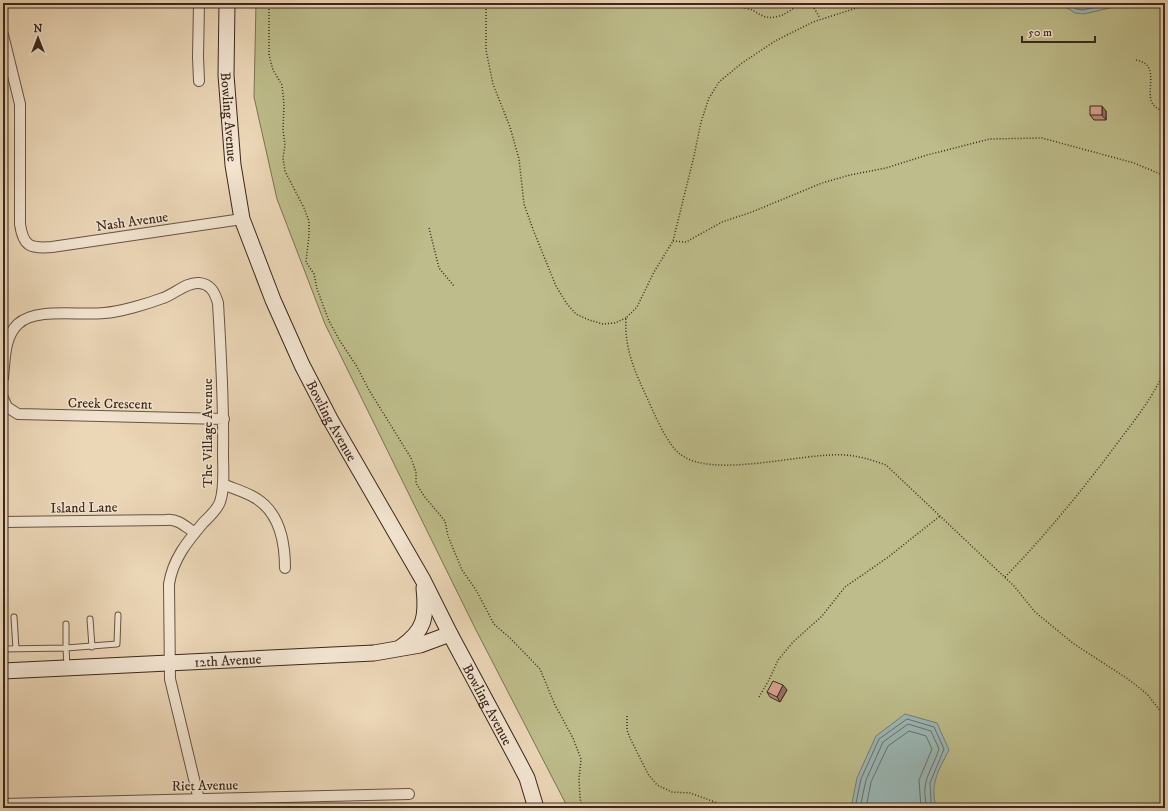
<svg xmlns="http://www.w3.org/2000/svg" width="1168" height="811" font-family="'IM FELL DW Pica',serif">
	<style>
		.green { fill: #bdbc8a; stroke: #7c7253 }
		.water { fill: #9ab7b5; stroke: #747e78 }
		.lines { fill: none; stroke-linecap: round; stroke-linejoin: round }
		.shore { stroke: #6b7068; stroke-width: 1 }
		.lane-casing { stroke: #685442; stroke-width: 7 }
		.street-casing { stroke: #685442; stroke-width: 12 }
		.secondary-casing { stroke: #3c281c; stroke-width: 17 }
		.path { stroke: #3c281c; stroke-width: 1.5; stroke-dasharray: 1 2; stroke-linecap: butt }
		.lane { stroke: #f2e4d0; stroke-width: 5 }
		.street { stroke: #f2e4d0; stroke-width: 10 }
		.secondary { stroke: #f2e4d0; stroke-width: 15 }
		.wall { fill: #ba8b7a; stroke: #3c281c }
		.shaded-wall { fill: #977163; stroke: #3c281c }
		.building { fill: #d8a28e; stroke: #3c281c }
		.labels { text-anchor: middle; stroke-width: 3; stroke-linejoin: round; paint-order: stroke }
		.street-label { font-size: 14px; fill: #3c281c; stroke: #f2e4d0 }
	</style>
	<rect width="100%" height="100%" fill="#ebd6b6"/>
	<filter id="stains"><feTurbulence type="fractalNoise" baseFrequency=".005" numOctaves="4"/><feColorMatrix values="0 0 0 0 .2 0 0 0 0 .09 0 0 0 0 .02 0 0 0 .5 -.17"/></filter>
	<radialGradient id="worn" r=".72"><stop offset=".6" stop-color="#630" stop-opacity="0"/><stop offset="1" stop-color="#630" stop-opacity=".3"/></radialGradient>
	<path class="green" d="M 256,3 L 1165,3 L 1165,808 L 568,808 L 476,630 L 325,324 L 277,199 L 254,97 Z"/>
	<path class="water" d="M 1063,3 L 1120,3 L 1114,7 L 1084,14 L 1075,13 L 1064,6 Z
		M 905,714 L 937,723 L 949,750 C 938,771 930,783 936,808 L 851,808 L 857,778 L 876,736 Z"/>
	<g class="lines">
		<path class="shore" d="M 1067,3 L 1076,9 L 1083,10 L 1113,3
			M 855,808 L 861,779 L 879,739 L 907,719 L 934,727 L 944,749 L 930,783 L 931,801 L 932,808
			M 860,808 L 866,780 L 883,742 L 908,724 L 931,731 L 939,749 C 931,773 920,780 927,808
			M 866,808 L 871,782 L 888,746 L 909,731 L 926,736 L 932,749 L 919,780 L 921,808"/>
		<defs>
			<path id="lane" d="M 14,617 L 16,649
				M 90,619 L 92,647
				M 3,649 L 66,648 L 66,624
				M 67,667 L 66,648 L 117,644 L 118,615"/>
			<path id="street" d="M 3,35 L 20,104 L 20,224 C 23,246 30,249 52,247 L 242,219
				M 199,81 L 198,57 L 199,3
				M 3,378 C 5,360 4,337 18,324 C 36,307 80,316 104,313 C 120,312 147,304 163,298 C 175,294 186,282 199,283 C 211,284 215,293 218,303 C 221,353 224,403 223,453 C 223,468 225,487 220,502 C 217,510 209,517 203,523 C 187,542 173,559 169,584 L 170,679 L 201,808
				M 3,398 L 7,407 L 18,414 L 224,419
				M 223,484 C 234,489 247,492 257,499 C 280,514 285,542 285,568
				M 3,522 L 166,520 C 177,518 186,527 195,533
				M 3,804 L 409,794"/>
			<g id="secondary">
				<path id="s1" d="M 227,3 L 226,75 L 233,165 L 242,219 L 273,300 L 302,365 L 330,419 L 423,580 L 450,634 L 516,757 L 527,778 L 536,808"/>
				<path d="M 401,647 C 425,631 427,616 424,588"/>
				<path id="s2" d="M 3,671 L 374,653 L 420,645 L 450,634"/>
			</g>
		</defs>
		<use href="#lane" class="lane-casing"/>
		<use href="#street" class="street-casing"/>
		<use href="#secondary" class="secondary-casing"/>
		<path class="path" d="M 269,3 L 269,55 L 273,70 L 282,85 L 284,104 L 283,130 L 285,145 L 283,158 L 285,171 L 304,208 L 309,221 L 309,235 L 306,262 L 314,274 L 317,289 L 329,321 L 340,341 L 356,365 L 369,390 L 411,458 L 416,472 L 416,483 L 424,496 L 445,521 L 448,536 L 462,570 L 476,590 L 494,624 L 511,639 L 540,669 L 555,705 L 573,738 L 581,759 L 579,779 L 580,798 L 582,808
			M 486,3 L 486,50 L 493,84 L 510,127 L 519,159 L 524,204 L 534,232 L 556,286 L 567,304 L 576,314 L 589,320 L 603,324 L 615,323 L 626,318
			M 728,3 C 735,8 741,7 749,9 C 754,10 758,14 763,16 C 776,21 790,12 800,3
			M 811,3 L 820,18
			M 872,3 L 813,22 L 775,41 L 742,63 L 719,82 L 709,98 L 701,122 L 694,156 L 673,241 L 654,272 L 637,307 L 626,318 C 624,350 636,374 649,402 C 655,416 668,445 680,454 C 713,480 802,452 845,455 C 859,456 872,460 886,465 L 1014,586 L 1035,612 L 1074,644 L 1128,679 L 1147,694 L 1165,717
			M 1136,60 C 1168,66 1133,105 1165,111
			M 429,228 L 439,268 L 454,286
			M 673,241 L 686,242 L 722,222 L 752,212 L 822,183 L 850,175 L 886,168 L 927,155 L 990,139 L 1042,138 L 1134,163 L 1165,176
			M 1005,577 C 1044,537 1079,494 1113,449 C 1129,427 1147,406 1159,382 C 1163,375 1163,366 1165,358
			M 759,697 L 769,680 L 778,660 L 793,642 L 822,616 L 845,587 L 887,558 L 940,516
			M 627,716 L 627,730 L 630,738 L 648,774 L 657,785 L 672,792 L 690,793 L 704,798 L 717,803 L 722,808
			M 826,808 L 832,802"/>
		<use href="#lane" class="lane"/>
		<use href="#street" class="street"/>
		<use href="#secondary" class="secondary"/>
	</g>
	<path class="wall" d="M 1106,111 L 1106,120 L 1094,120 L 1090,115 Z
		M 787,690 L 780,702 L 770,697 L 767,692 Z"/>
	<path class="shaded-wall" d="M 1102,106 L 1106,111 L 1106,120 L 1102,115 Z
		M 783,685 L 787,690 L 780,702 L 777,697 Z"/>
	<path class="building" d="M 1090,106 L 1102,106 L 1102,115 L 1090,115 Z
		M 773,681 L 783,685 L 777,697 L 767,692 Z"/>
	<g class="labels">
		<g class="street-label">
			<text dy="5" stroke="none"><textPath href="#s1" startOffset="114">Bowling Avenue</textPath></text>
			<text transform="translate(132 221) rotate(-8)" y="5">Nash Avenue</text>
			<text transform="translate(110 403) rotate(1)" y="5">Creek Crescent</text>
			<text dy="5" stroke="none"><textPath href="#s1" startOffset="438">Bowling Avenue</textPath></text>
			<text transform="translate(207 433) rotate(-90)" y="5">The Village Avenue</text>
			<text transform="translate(84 507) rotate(-1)" y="5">Island Lane</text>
			<text dy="5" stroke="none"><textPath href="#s2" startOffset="225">12th Avenue</textPath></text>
			<text dy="5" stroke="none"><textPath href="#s1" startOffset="762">Bowling Avenue</textPath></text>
			<text transform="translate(205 785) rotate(-1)" y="5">Riet Avenue</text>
		</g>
	</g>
	<rect width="1168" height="811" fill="none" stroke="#ebd6b6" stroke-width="16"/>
	<rect x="4" y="4" width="1160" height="803" fill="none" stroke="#3c281c" stroke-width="2"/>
	<rect x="8" y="8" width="1152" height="795" fill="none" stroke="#3c281c"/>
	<g transform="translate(38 38)" stroke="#f2e4d0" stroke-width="3" paint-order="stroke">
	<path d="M0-3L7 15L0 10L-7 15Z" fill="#3c281c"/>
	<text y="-6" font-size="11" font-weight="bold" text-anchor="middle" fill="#3c281c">N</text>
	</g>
	<path d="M1022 36v6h73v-6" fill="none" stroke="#3c281c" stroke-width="2"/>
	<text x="1028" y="36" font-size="12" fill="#3c281c" stroke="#f2e4d0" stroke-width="3" paint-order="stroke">50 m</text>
	<rect width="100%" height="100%" filter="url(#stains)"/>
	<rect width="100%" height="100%" fill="url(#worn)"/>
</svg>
